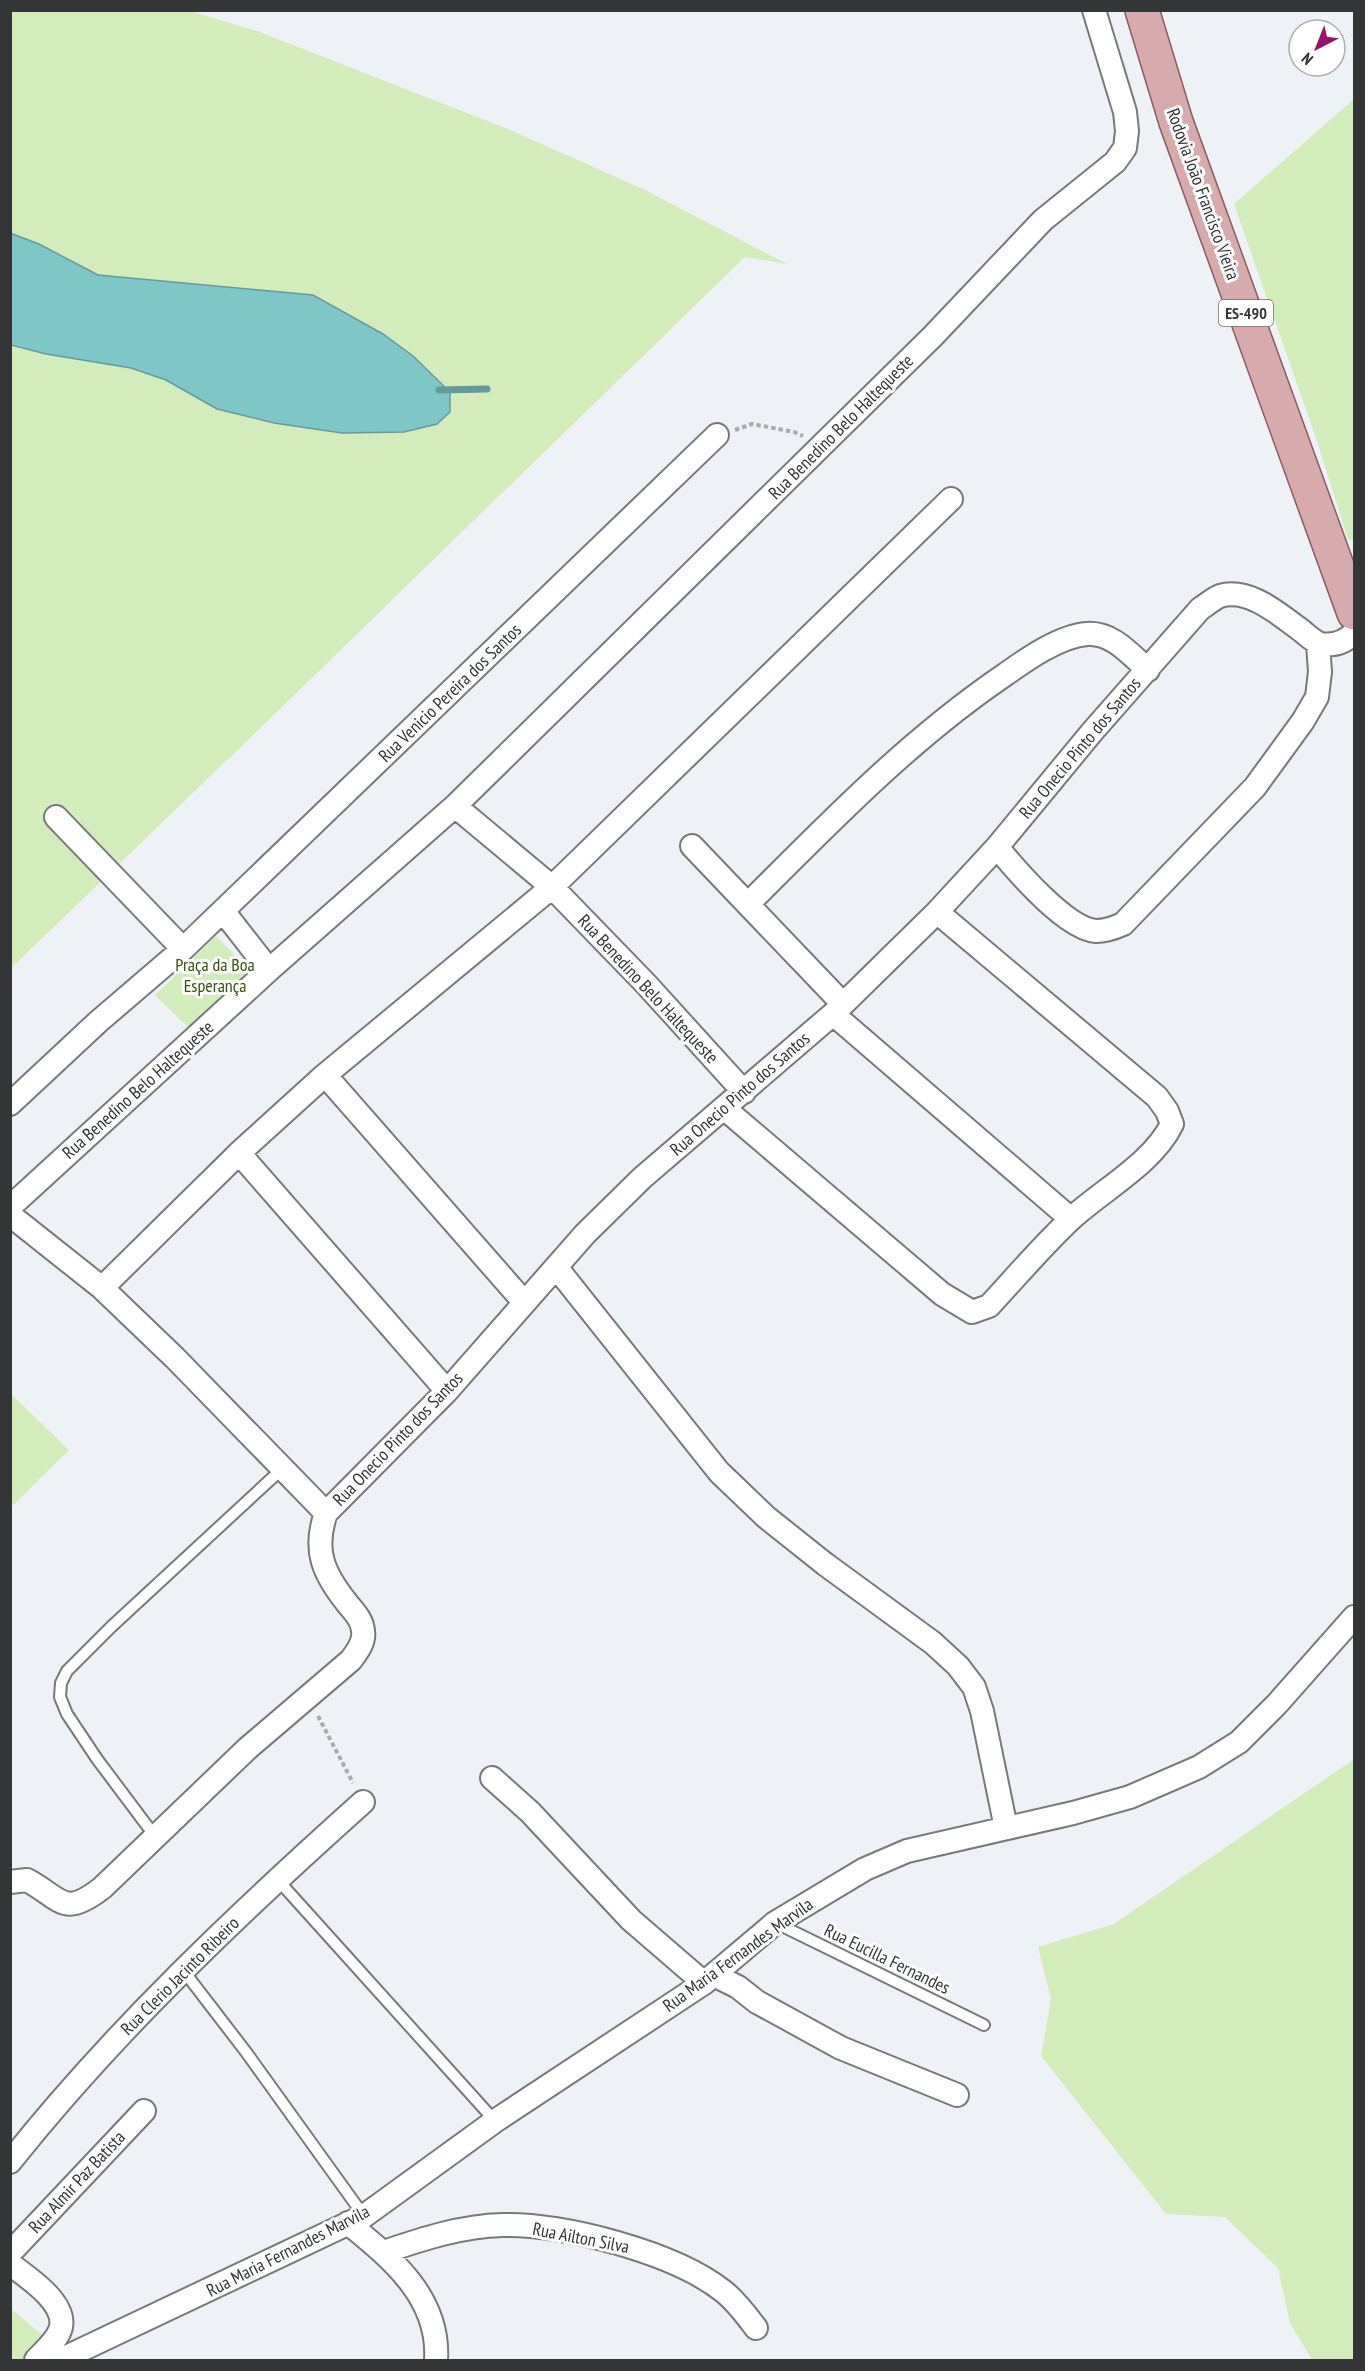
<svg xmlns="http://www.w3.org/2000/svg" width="1365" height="2371" font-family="'PT Sans Narrow',sans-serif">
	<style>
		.green { fill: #d3ecbb }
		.water { fill: #7ec6c8; stroke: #689a9c; stroke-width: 1.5 }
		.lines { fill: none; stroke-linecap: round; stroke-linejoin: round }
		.stream { stroke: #689a9c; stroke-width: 7 }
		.service-casing { stroke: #76797d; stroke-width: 14 }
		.minor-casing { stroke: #76797d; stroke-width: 26 }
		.primary-casing { stroke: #8c5c60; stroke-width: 36 }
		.path { stroke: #a8abaf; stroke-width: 4; stroke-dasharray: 4.5 3; stroke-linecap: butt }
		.service { stroke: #fff; stroke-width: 10 }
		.minor { stroke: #fff; stroke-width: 22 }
		.primary { stroke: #d7aaad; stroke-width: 33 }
		.labels { text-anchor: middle; stroke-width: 6; stroke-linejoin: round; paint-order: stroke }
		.shield { fill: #fff; stroke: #707273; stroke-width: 1.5 }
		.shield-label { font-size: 16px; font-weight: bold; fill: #333537 }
		.street-label { font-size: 18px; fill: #333537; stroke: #fff }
		.park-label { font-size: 18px; fill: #36530a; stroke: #fff }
	</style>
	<rect width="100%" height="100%" fill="#eef2f7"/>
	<path class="green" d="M 11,11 L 190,11 L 257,31 L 508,129 L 645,190 L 787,264 L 745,257 L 251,737 L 11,968 L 11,345 L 46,354 L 131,368 L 166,380 L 217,409 L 274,423 L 342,433 L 436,424 L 450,412 L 450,392 L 413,356 L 383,333 L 313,295 L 98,275 L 39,244 L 11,233 Z
		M 1354,99 L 1354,540 L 1348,540 L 1318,444 L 1234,204 Z
		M 216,936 L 254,975 L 193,1032 L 155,995 Z
		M 11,1394 L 69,1450 L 11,1507 L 10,1507 Z
		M 1354,1759 L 1354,2360 L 1312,2360 L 1290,2323 L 1278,2268 L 1225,2217 L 1166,2214 L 1041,2056 L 1051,1999 L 1038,1947 L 1114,1924 Z
		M 10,2308 L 47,2339 L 29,2360 L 11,2360 Z"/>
	<path class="water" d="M 10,233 L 39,244 L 98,275 L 313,295 L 383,334 L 413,356 L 450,392 L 450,412 L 437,424 L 404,432 L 342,433 L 274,423 L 217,409 L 166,380 L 131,368 L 46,354 L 11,345 Z"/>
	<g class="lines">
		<path class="stream" d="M 439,390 L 487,389"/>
		<defs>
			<path id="service" d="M 154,1835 L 97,1759 L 67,1714 L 60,1697 L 61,1683 L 67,1671 L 111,1627 L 283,1468
				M 277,1879 L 495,2121
				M 776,1923 L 984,2025
				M 183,1970 L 246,2052 L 364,2216"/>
			<path id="minor" d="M 455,806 L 552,887 L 646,984 L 744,1092
				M 56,817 L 183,949
				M 692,846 L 843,1004
				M 997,847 C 1015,869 1066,929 1096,931 C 1106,931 1114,928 1123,924 L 1255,787 L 1303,721 L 1317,697 L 1320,672 L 1318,643
				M 749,903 C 830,822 910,739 1006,674 C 1027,659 1060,636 1087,634 C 1112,632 1130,654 1148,670
				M 223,911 L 269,970
				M 833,1014 L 1071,1219
				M 325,1075 L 524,1302
				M 10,1104 L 99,1021 L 183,949 L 717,435
				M 725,1109 L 942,1294 L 972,1312 L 989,1306 C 1016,1277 1043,1245 1072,1218 C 1104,1189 1153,1163 1172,1124 L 1167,1111 L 1157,1097 L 937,912
				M 239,1153 L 447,1391
				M 10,1207 L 269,970 L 455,806 L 933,336 L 1043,220 L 1115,162 L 1125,148 L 1127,131 L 1125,112 L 1094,10
				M 10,1215 L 102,1288 L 175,1358 L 326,1513
				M 556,1267 L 719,1472 L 766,1517 L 825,1564 L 933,1643 L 958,1666 L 974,1687 L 982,1711 L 1006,1828
				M 102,1288 L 239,1153 L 325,1075 L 552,887 L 951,499
				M 492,1778 L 530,1812 L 631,1920 L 704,1983
				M 10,1882 L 27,1880 C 62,1899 63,1918 102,1888 L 248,1748 L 351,1660 C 357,1652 365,1642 363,1631 C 362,1619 354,1612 347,1603 C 323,1573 313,1550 326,1513 L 447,1391 L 585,1234 L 642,1178 L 833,1014 L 937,912 L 997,847 L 1092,732 L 1200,609 C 1206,605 1213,599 1220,596 C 1249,587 1280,615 1302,631 C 1307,635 1314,642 1321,644 C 1334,646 1345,642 1354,633
				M 714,1975 L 738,1987 L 757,2002 L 841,2048 L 957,2095
				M 10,2162 C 115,2030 238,1914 363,1802
				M 348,2223 C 392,2259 440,2298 436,2360
				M 384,2252 C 422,2239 461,2226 503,2225 C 563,2223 675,2253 723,2291 C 736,2301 746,2315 756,2328
				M 10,2253 L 144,2111
				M 10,2264 C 27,2277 66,2302 61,2327 C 58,2340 44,2351 36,2360
				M 60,2360 L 364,2216 L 495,2121 L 704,1983 L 775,1923 L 865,1869 L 907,1851 L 1073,1813 L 1130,1797 L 1199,1767 L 1239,1742 L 1277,1704 L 1354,1617"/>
			<path id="primary" d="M 1142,10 L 1176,122 L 1354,613"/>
		</defs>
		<use href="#service" class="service-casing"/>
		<use href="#minor" class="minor-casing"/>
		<use href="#primary" class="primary-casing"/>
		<path class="path" d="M 735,430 L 752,424 L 794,432 L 803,436
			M 318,1716 L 353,1783"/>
		<use href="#service" class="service"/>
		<use href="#minor" class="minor"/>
		<use href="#primary" class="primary"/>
	</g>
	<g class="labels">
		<rect class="shield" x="1219" y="300" width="54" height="26" rx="4.5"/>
		<g class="shield-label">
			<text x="1246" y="319">ES-490</text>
		</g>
		<g class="street-label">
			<text transform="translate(1203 194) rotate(70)" y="6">Rodovia João Francisco Vieira</text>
			<text transform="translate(841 427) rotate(-45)" y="6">Rua Benedino Belo Haltequeste</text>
			<text transform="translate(450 693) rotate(-44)" y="6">Rua Venicio Pereira dos Santos</text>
			<text transform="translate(1080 748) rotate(-50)" y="6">Rua Onecio Pinto dos Santos</text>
			<text transform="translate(648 989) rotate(47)" y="6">Rua Benedino Belo Haltequeste</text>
			<text transform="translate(138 1090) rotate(-42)" y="6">Rua Benedino Belo Haltequeste</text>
			<text transform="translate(740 1094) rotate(-41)" y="6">Rua Onecio Pinto dos Santos</text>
			<text transform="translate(398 1439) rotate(-46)" y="6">Rua Onecio Pinto dos Santos</text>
			<text transform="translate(738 1955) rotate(-36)" y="6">Rua Maria Fernandes Marvila</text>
			<text transform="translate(887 1959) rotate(26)" y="6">Rua Eucilla Fernandes</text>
			<text transform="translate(180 1976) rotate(-45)" y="6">Rua Clerio Jacinto Ribeiro</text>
			<text transform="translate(77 2182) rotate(-47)" y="6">Rua Almir Paz Batista</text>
			<text transform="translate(581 2238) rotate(11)" y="6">Rua Ailton Silva</text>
			<text transform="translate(288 2251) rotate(-27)" y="6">Rua Maria Fernandes Marvila</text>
		</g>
		<g class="park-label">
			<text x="215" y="971">Praça da Boa<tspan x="215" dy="21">Esperança</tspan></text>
		</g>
	</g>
	<rect width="1365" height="2371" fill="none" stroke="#333537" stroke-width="24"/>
	<g transform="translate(1317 48) rotate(222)"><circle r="28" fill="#ffffff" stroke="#adaeaf" stroke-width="1.5"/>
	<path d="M0-4.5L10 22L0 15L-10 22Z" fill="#95136c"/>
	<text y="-9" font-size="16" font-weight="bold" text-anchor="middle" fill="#333537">N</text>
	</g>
</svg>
